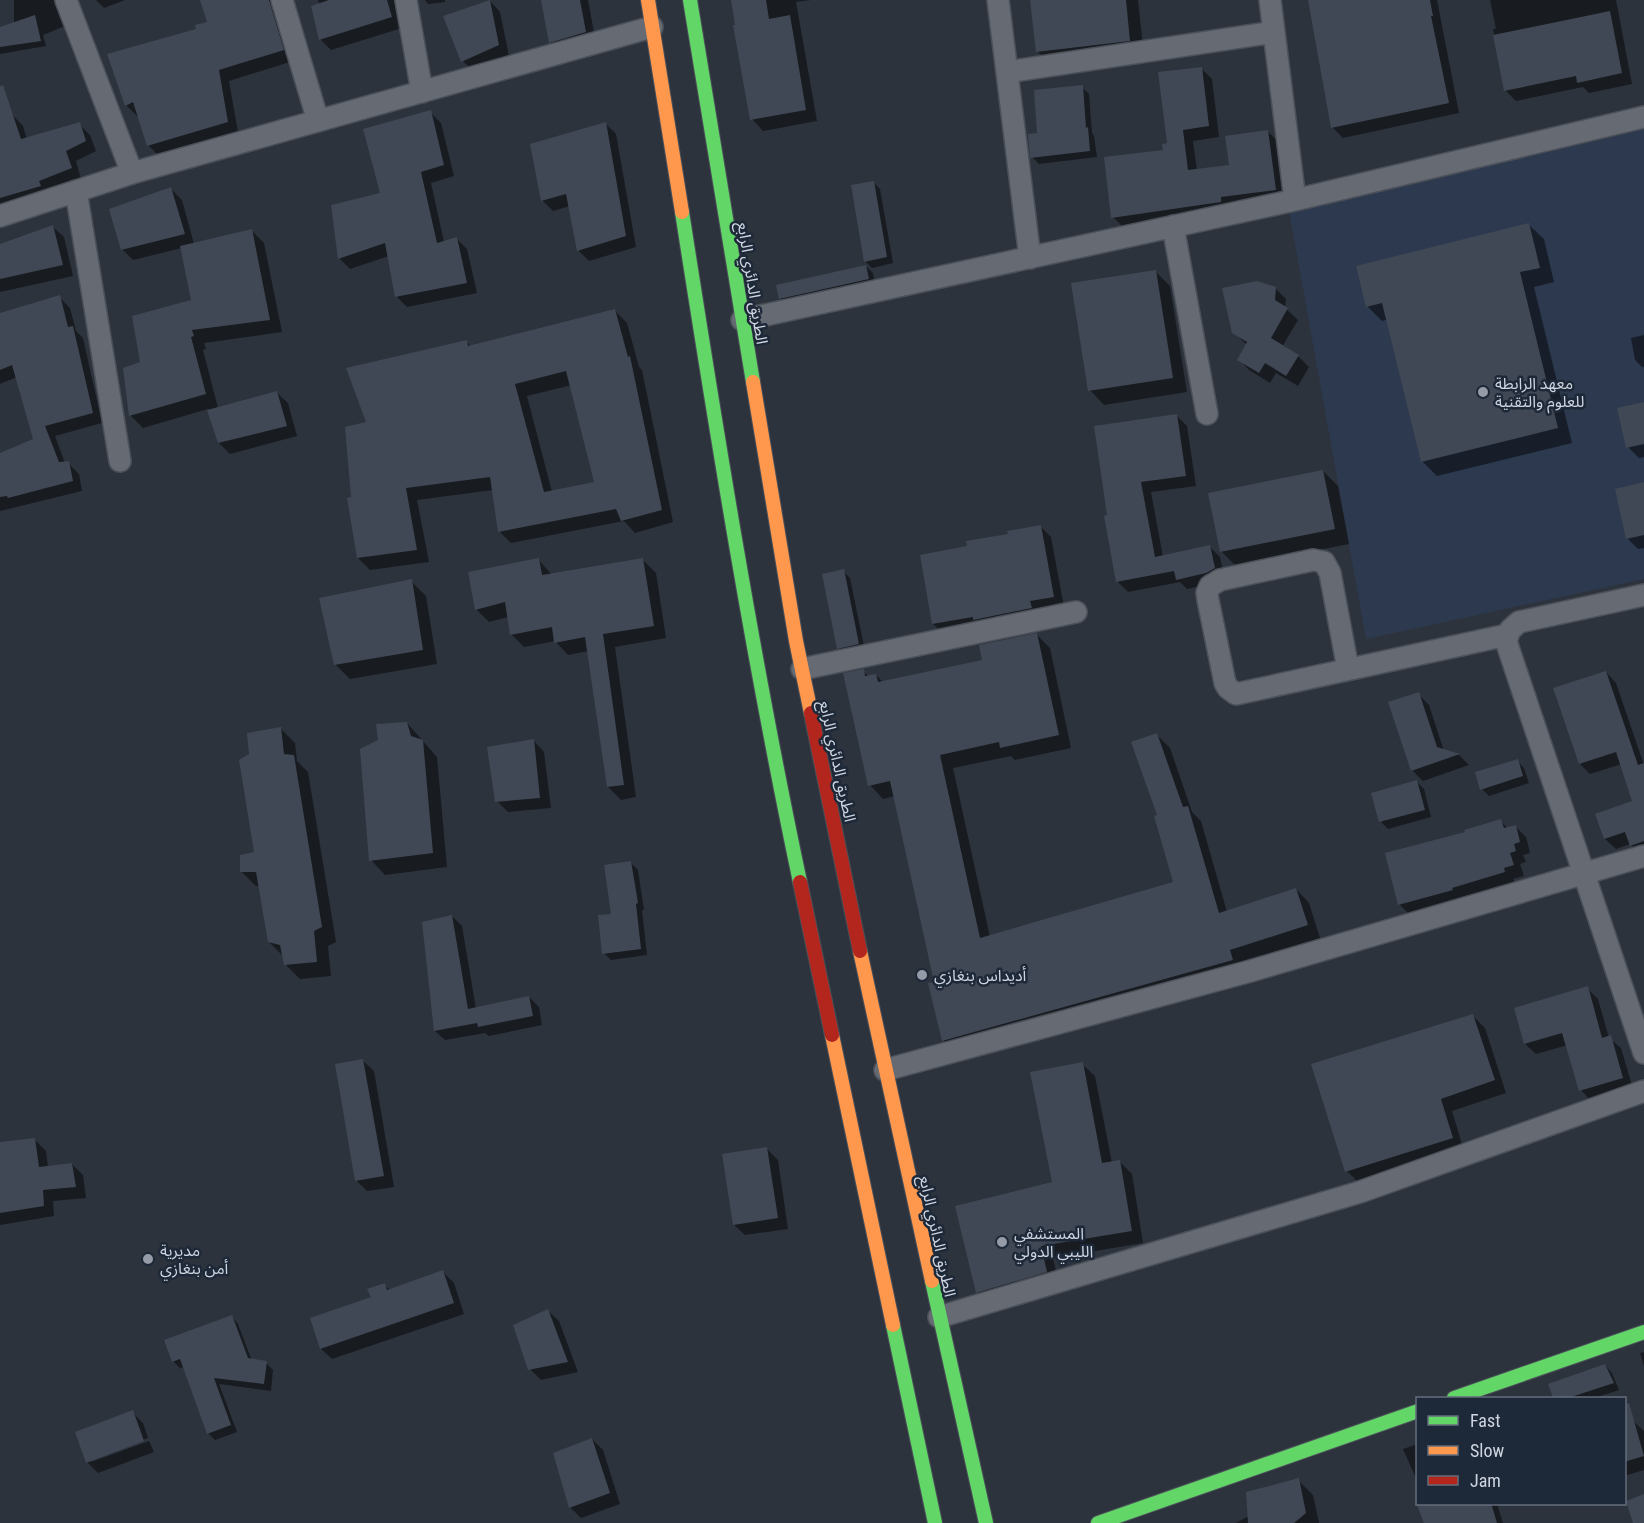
<svg xmlns="http://www.w3.org/2000/svg" width="1644" height="1523" font-family="'Roboto Condensed','Noto Sans Arabic',sans-serif">
	<style>
		.built { fill: #2c394e }
		.shadow { fill: #0007; fill-rule: evenodd }
		.building { fill: #414855; fill-rule: evenodd }
		.lines { fill: none; stroke-linecap: round; stroke-linejoin: round }
		.street-casing { stroke: #4b5059; stroke-width: 24 }
		.fast-casing { stroke: #4b5059; stroke-width: 16 }
		.slow-casing { stroke: #4b5059; stroke-width: 16 }
		.jam-casing { stroke: #4b5059; stroke-width: 16 }
		.street { stroke: #666a73; stroke-width: 21 }
		.fast { stroke: #63d668; stroke-width: 14 }
		.slow { stroke: #ff974d; stroke-width: 14 }
		.jam { stroke: #b3261e; stroke-width: 14 }
		.poi-dot { fill: #969ca7; stroke: #1d2838; stroke-width: 2 }
		.labels { text-anchor: middle; stroke-width: 5; stroke-linejoin: round; paint-order: stroke }
		.street-label { font-size: 16px; fill: #ced5e0; stroke: #1d2838 }
		.poi-label { font-size: 16px; fill: #ced5e0; stroke: #1d2838; text-anchor: start }
	</style>
	<rect width="100%" height="100%" fill="#2d333d"/>
	<path class="built" d="M 1644,129 L 1644,579 L 1366,639 L 1288,205 Z"/>
	<path class="shadow" d="M 14,0 L 54,0 L 65,26 L 43,35 L 46,46 L 0,54 L 0,29 L 14,24 Z
		M 96,0 L 125,0 L 104,8 Z
		M 202,0 L 274,0 L 293,61 L 229,81 L 238,132 L 159,156 L 148,145 L 139,115 L 137,116 L 126,105 L 198,30 L 208,23 Z
		M 318,0 L 394,0 L 402,28 L 331,50 L 320,39 L 320,5 Z
		M 425,0 L 445,0 L 445,2 L 428,4 Z
		M 543,0 L 588,0 L 596,43 L 561,53 L 550,42 Z
		M 733,0 L 811,0 L 796,2 L 817,121 L 763,131 L 752,119 Z
		M 1032,0 L 1138,0 L 1144,55 L 1052,66 L 1037,51 Z
		M 1309,0 L 1437,0 L 1459,113 L 1343,138 L 1332,127 Z
		M 1490,0 L 1616,0 L 1632,84 L 1589,93 L 1583,87 L 1516,101 L 1505,90 L 1493,29 L 1496,29 Z
		M 490,1 L 500,12 L 509,56 L 474,72 L 463,61 Z
		M 1201,68 L 1212,79 L 1219,137 L 1193,141 L 1197,171 L 1230,166 L 1268,132 L 1279,142 L 1286,200 L 1124,228 L 1113,217 L 1169,144 Z
		M 1082,87 L 1089,94 L 1092,133 L 1094,136 L 1097,157 L 1039,164 L 1032,157 L 1039,134 Z
		M 0,104 L 3,105 L 23,126 L 27,139 L 79,124 L 90,135 L 96,151 L 76,161 L 81,179 L 0,211 Z
		M 430,112 L 441,123 L 454,176 L 431,183 L 444,242 L 456,238 L 467,249 L 477,293 L 407,307 L 396,296 L 389,256 L 350,269 L 339,258 L 382,194 Z
		M 605,123 L 616,134 L 636,247 L 589,261 L 579,251 L 570,206 L 553,211 L 542,200 Z
		M 873,182 L 880,189 L 893,263 L 872,268 L 865,261 Z
		M 171,189 L 182,200 L 194,244 L 252,231 L 264,243 L 282,332 L 204,343 L 206,349 L 203,350 L 218,408 L 277,393 L 288,403 L 297,436 L 230,454 L 219,443 L 208,409 L 143,428 L 130,415 L 141,363 L 192,301 L 182,248 L 133,260 L 122,249 Z
		M 1529,225 L 1544,239 L 1554,282 L 1534,287 L 1572,443 L 1437,476 L 1422,461 L 1388,319 L 1382,321 L 1367,306 Z
		M 53,227 L 64,237 L 73,276 L 0,292 L 0,245 Z
		M 866,266 L 873,273 L 875,286 L 787,305 L 780,298 Z
		M 1155,271 L 1170,286 L 1187,392 L 1104,405 L 1090,390 Z
		M 1275,288 L 1286,299 L 1285,308 L 1298,320 L 1282,347 L 1298,356 L 1309,367 L 1298,386 L 1276,373 L 1270,383 L 1249,370 L 1239,359 L 1247,345 L 1234,332 Z
		M 59,297 L 70,308 L 76,331 L 83,338 L 102,423 L 55,436 L 65,463 L 68,463 L 79,474 L 82,491 L 0,511 L 0,455 L 35,439 L 17,377 L 0,384 L 0,314 Z
		M 615,311 L 627,323 L 639,367 L 642,370 L 673,522 L 635,533 L 624,521 L 511,543 L 499,531 L 493,490 L 417,500 L 429,562 L 370,570 L 358,558 L 353,498 L 368,423 L 467,342 L 471,347 ZM 572,385 L 596,483 L 552,492 L 527,396 Z
		M 1644,335 L 1644,367 L 1642,367 L 1635,360 L 1631,338 Z
		M 1644,403 L 1644,457 L 1639,458 L 1628,447 Z
		M 1177,416 L 1187,426 L 1196,486 L 1151,492 L 1163,557 L 1210,547 L 1220,557 L 1225,579 L 1217,583 L 1187,589 L 1180,582 L 1128,592 L 1117,581 L 1109,516 Z
		M 1323,471 L 1338,486 L 1349,544 L 1236,566 L 1222,552 L 1210,495 Z
		M 1644,484 L 1644,548 L 1638,549 L 1627,538 Z
		M 1040,526 L 1051,537 L 1064,607 L 944,634 L 933,624 L 969,547 Z
		M 538,559 L 552,575 L 643,560 L 656,573 L 666,638 L 615,647 L 636,797 L 621,800 L 608,787 L 589,651 L 568,655 L 555,641 L 524,647 L 511,634 L 508,617 L 489,622 L 476,609 Z
		M 843,571 L 850,578 L 865,651 L 846,655 L 839,648 Z
		M 411,581 L 426,596 L 437,664 L 350,679 L 335,664 Z
		M 1037,635 L 1050,648 L 1071,748 L 1015,760 L 1011,756 L 953,768 L 990,937 L 1175,883 L 1158,816 L 1156,734 L 1170,748 L 1192,812 L 1201,821 L 1227,912 L 1296,889 L 1309,903 L 1320,938 L 957,1054 L 944,1041 L 936,983 L 895,796 L 883,799 L 870,785 L 863,671 L 869,677 L 876,675 L 883,682 L 984,661 Z
		M 1606,672 L 1616,683 L 1644,765 L 1644,855 L 1641,856 L 1630,844 L 1616,849 L 1605,839 L 1597,815 L 1634,802 L 1622,764 L 1590,774 L 1580,764 Z
		M 1418,694 L 1429,705 L 1444,751 L 1459,755 L 1469,765 L 1423,781 L 1412,770 Z
		M 407,723 L 437,757 L 447,867 L 385,875 L 371,860 Z
		M 281,729 L 295,743 L 297,761 L 308,772 L 336,942 L 328,946 L 331,976 L 300,979 L 285,964 L 283,956 L 269,942 L 260,886 L 256,886 L 242,872 L 256,853 L 251,754 Z
		M 534,741 L 544,752 L 551,808 L 508,812 L 497,801 Z
		M 1517,761 L 1524,768 L 1529,783 L 1489,796 L 1482,789 Z
		M 1417,782 L 1424,789 L 1431,817 L 1388,829 L 1381,822 Z
		M 1501,821 L 1508,829 L 1515,826 L 1526,837 L 1530,853 L 1523,855 L 1526,862 L 1520,864 L 1524,876 L 1513,879 L 1515,883 L 1410,915 L 1399,904 L 1467,833 Z
		M 631,863 L 638,870 L 644,910 L 642,910 L 647,955 L 611,960 L 604,953 L 613,915 Z
		M 452,916 L 462,926 L 476,1009 L 529,997 L 539,1007 L 542,1025 L 489,1036 L 485,1033 L 445,1040 L 435,1031 Z
		M 1587,988 L 1598,999 L 1609,1038 L 1621,1048 L 1633,1089 L 1591,1101 L 1581,1090 L 1568,1045 L 1536,1054 L 1525,1044 Z
		M 1472,1015 L 1485,1028 L 1506,1093 L 1452,1111 L 1464,1151 L 1359,1183 L 1347,1171 Z
		M 363,1061 L 374,1071 L 394,1187 L 367,1191 L 356,1180 Z
		M 1082,1064 L 1095,1076 L 1112,1163 L 1120,1162 L 1132,1174 L 1143,1243 L 1053,1258 L 1059,1284 L 990,1304 L 977,1292 L 1054,1183 Z
		M 35,1140 L 46,1151 L 48,1167 L 72,1164 L 83,1175 L 86,1198 L 53,1201 L 54,1216 L 0,1225 L 0,1144 Z
		M 767,1149 L 778,1160 L 788,1229 L 745,1235 L 734,1225 Z
		M 443,1272 L 454,1283 L 464,1314 L 332,1359 L 321,1349 L 311,1319 L 373,1298 L 384,1285 L 390,1290 Z
		M 548,1311 L 559,1321 L 578,1372 L 541,1380 L 530,1369 Z
		M 232,1317 L 238,1324 L 252,1361 L 266,1363 L 273,1370 L 271,1391 L 219,1384 L 237,1432 L 215,1440 L 208,1433 L 184,1367 L 180,1368 L 173,1361 Z
		M 1644,1352 L 1644,1366 L 1640,1353 Z
		M 1605,1365 L 1612,1373 L 1619,1390 L 1594,1398 L 1555,1398 L 1550,1385 Z
		M 132,1412 L 143,1423 L 148,1438 L 91,1459 L 91,1462 L 149,1441 L 154,1452 L 98,1473 L 87,1462 Z
		M 1633,1421 L 1644,1431 L 1644,1470 L 1624,1476 L 1624,1423 Z
		M 592,1439 L 603,1450 L 620,1504 L 581,1518 L 570,1507 Z
		M 1418,1444 L 1418,1483 L 1403,1449 Z
		M 1298,1480 L 1313,1495 L 1319,1523 L 1236,1523 L 1249,1516 Z
		M 1424,1504 L 1497,1504 L 1503,1523 L 1426,1523 Z"/>
	<path class="building" d="M 200,0 L 269,0 L 284,50 L 219,70 L 228,122 L 147,146 L 133,102 L 125,106 L 107,54 L 196,29 L 195,25 L 207,22 Z
		M 329,0 L 387,0 L 392,17 L 319,40 L 311,6 Z
		M 490,0 L 499,45 L 461,62 L 443,16 Z
		M 541,0 L 580,0 L 586,32 L 549,43 Z
		M 731,0 L 766,0 L 769,19 L 790,15 L 806,110 L 750,120 L 733,25 L 735,25 Z
		M 1030,0 L 1126,0 L 1130,41 L 1036,52 Z
		M 1308,0 L 1430,0 L 1433,16 L 1431,16 L 1449,103 L 1331,128 Z
		M 1610,11 L 1622,73 L 1577,83 L 1576,76 L 1504,91 L 1493,35 Z
		M 35,15 L 41,41 L 0,47 L 0,27 Z
		M 1202,67 L 1209,126 L 1183,130 L 1188,170 L 1229,165 L 1225,136 L 1268,130 L 1276,190 L 1221,197 L 1221,202 L 1111,218 L 1104,157 L 1163,150 L 1162,144 L 1167,143 L 1158,72 Z
		M 3,85 L 21,139 L 80,122 L 86,141 L 66,151 L 72,168 L 39,181 L 41,186 L 0,198 L 0,86 Z
		M 1083,85 L 1086,128 L 1088,127 L 1090,151 L 1030,158 L 1028,134 L 1037,133 L 1034,90 Z
		M 431,110 L 444,165 L 421,172 L 437,243 L 457,237 L 467,283 L 395,297 L 385,243 L 338,259 L 331,205 L 380,193 L 363,129 Z
		M 606,122 L 626,236 L 577,251 L 566,194 L 541,201 L 530,144 Z
		M 874,181 L 887,257 L 864,262 L 851,185 Z
		M 171,187 L 185,234 L 121,250 L 109,209 Z
		M 1529,223 L 1540,268 L 1520,272 L 1558,428 L 1421,462 L 1382,303 L 1366,307 L 1356,266 Z
		M 53,225 L 63,265 L 0,279 L 0,244 Z
		M 252,229 L 270,320 L 192,330 L 194,336 L 191,337 L 206,394 L 129,416 L 123,368 L 140,362 L 132,316 L 191,300 L 180,246 Z
		M 866,265 L 869,279 L 779,299 L 776,285 Z
		M 1156,270 L 1173,378 L 1088,391 L 1071,283 Z
		M 1257,281 L 1276,287 L 1275,300 L 1288,308 L 1271,338 L 1299,355 L 1286,376 L 1265,363 L 1259,373 L 1237,360 L 1247,342 L 1232,333 L 1222,288 Z
		M 60,295 L 68,327 L 73,326 L 93,413 L 45,426 L 59,462 L 69,461 L 73,481 L 8,498 L 7,496 L 0,497 L 0,453 L 33,439 L 12,365 L 0,370 L 0,313 Z
		M 615,309 L 628,357 L 630,356 L 662,510 L 621,521 L 616,509 L 498,532 L 490,477 L 406,488 L 417,550 L 357,558 L 347,498 L 351,497 L 345,427 L 366,422 L 346,368 L 467,340 L 468,346 ZM 566,371 L 594,482 L 544,492 L 515,384 Z
		M 277,391 L 287,426 L 218,443 L 207,410 Z
		M 1644,402 L 1644,444 L 1626,448 L 1617,408 Z
		M 1177,414 L 1186,476 L 1141,482 L 1155,557 L 1210,545 L 1215,568 L 1206,573 L 1176,580 L 1174,571 L 1116,582 L 1104,516 L 1107,515 L 1094,426 Z
		M 1323,470 L 1335,529 L 1220,552 L 1208,493 Z
		M 1644,482 L 1644,535 L 1626,539 L 1615,489 Z
		M 1041,525 L 1054,597 L 1030,601 L 1032,608 L 973,620 L 973,617 L 932,624 L 920,555 L 967,546 L 966,541 L 1008,534 L 1007,531 Z
		M 539,558 L 542,575 L 643,558 L 654,626 L 603,634 L 624,785 L 607,787 L 585,637 L 554,643 L 552,627 L 510,635 L 505,602 L 475,610 L 468,572 Z
		M 844,569 L 859,644 L 837,649 L 822,574 Z
		M 412,579 L 423,650 L 334,665 L 319,598 Z
		M 1037,633 L 1059,735 L 1000,748 L 999,742 L 940,755 L 980,938 L 1173,882 L 1154,816 L 1157,815 L 1131,742 L 1157,733 L 1183,807 L 1188,806 L 1219,913 L 1296,888 L 1308,925 L 1230,950 L 1233,960 L 942,1041 L 928,983 L 934,982 L 890,781 L 868,786 L 843,673 L 864,669 L 865,676 L 876,674 L 878,682 L 982,660 L 979,645 Z
		M 1606,671 L 1638,765 L 1644,763 L 1644,841 L 1630,846 L 1625,832 L 1604,839 L 1595,814 L 1632,801 L 1616,752 L 1579,764 L 1553,688 Z
		M 1419,692 L 1437,747 L 1460,754 L 1411,771 L 1388,702 Z
		M 407,722 L 411,736 L 423,740 L 433,853 L 369,861 L 360,749 L 378,740 L 376,724 Z
		M 281,727 L 284,754 L 294,755 L 322,927 L 314,931 L 317,962 L 284,965 L 280,945 L 268,942 L 256,872 L 240,872 L 240,855 L 254,852 L 239,760 L 249,754 L 247,733 Z
		M 534,739 L 540,798 L 495,802 L 487,747 Z
		M 1518,759 L 1523,776 L 1480,790 L 1475,772 Z
		M 1417,780 L 1425,810 L 1379,822 L 1371,793 Z
		M 1501,819 L 1504,828 L 1516,825 L 1520,842 L 1514,844 L 1516,851 L 1510,853 L 1514,865 L 1504,868 L 1505,872 L 1452,888 L 1453,890 L 1398,905 L 1385,853 L 1465,832 L 1464,830 Z
		M 631,861 L 638,903 L 636,904 L 641,949 L 602,954 L 598,915 L 611,914 L 604,865 Z
		M 452,915 L 468,1009 L 529,996 L 533,1016 L 478,1027 L 477,1023 L 434,1031 L 422,922 Z
		M 1588,986 L 1602,1038 L 1611,1035 L 1623,1078 L 1579,1091 L 1562,1033 L 1524,1044 L 1514,1008 Z
		M 1473,1014 L 1495,1080 L 1441,1099 L 1453,1138 L 1345,1172 L 1311,1064 Z
		M 363,1059 L 384,1176 L 355,1181 L 335,1064 Z
		M 1083,1062 L 1102,1163 L 1120,1160 L 1132,1231 L 1041,1246 L 1047,1272 L 976,1293 L 955,1206 L 1052,1182 L 1030,1072 Z
		M 35,1138 L 39,1167 L 72,1163 L 76,1187 L 43,1190 L 44,1206 L 0,1213 L 0,1142 Z
		M 767,1147 L 778,1218 L 733,1225 L 722,1154 Z
		M 443,1270 L 454,1303 L 320,1349 L 310,1318 L 371,1297 L 367,1289 L 385,1283 L 387,1290 Z
		M 548,1309 L 568,1362 L 528,1370 L 513,1325 Z
		M 232,1315 L 248,1358 L 267,1361 L 264,1384 L 214,1378 L 231,1425 L 207,1434 L 180,1359 L 172,1362 L 164,1340 Z
		M 1605,1364 L 1614,1383 L 1568,1398 L 1553,1398 L 1548,1384 Z
		M 1629,1403 L 1644,1456 L 1624,1462 L 1624,1404 Z
		M 133,1410 L 144,1441 L 86,1463 L 75,1432 Z
		M 592,1438 L 610,1493 L 569,1508 L 553,1453 Z
		M 1299,1478 L 1306,1513 L 1294,1523 L 1248,1523 L 1246,1492 Z
		M 1644,1494 L 1644,1523 L 1633,1523 L 1626,1501 Z
		M 1416,1503 L 1491,1503 L 1497,1523 L 1424,1523 Z"/>
	<g class="lines">
		<defs>
			<path id="street" d="M 66,0 L 132,173
				M 282,0 L 318,121
				M 406,0 L 422,92
				M 998,0 L 1030,258
				M 1270,0 L 1295,200
				M 1007,72 L 1274,32
				M 76,191 L 120,461
				M 0,216 L 132,173 L 652,27
				M 1173,226 L 1207,414
				M 742,320 L 1295,200 L 1644,117
				M 1644,595 L 1519,622 L 1510,630 L 1506,641 L 1644,1053
				M 802,669 L 1076,612
				M 1348,669 L 1330,573 L 1324,562 L 1313,560 L 1220,580 L 1210,586 L 1207,593 L 1208,600 L 1225,683 L 1228,688 L 1236,694 L 1507,635
				M 885,1070 L 1247,972 L 1644,856
				M 939,1317 L 1360,1192 L 1644,1091"/>
			<path id="fast" d="M 690,0 L 753,382
				M 682,212 C 717,436 753,660 800,882
				M 932,1281 L 986,1523
				M 893,1325 L 935,1523
				M 1454,1398 L 1644,1332
				M 1098,1523 L 1418,1411"/>
			<path id="slow" d="M 648,0 L 682,212
				M 753,382 L 796,641 L 811,713
				M 860,951 L 932,1281
				M 832,1035 L 893,1325"/>
			<path id="jam" d="M 811,713 L 860,951
				M 800,882 L 832,1035"/>
		</defs>
		<use href="#street" class="street-casing"/>
		<use href="#fast" class="fast-casing"/>
		<use href="#slow" class="slow-casing"/>
		<use href="#jam" class="jam-casing"/>
		<use href="#street" class="street"/>
		<use href="#fast" class="fast"/>
		<use href="#slow" class="slow"/>
		<use href="#jam" class="jam"/>
	</g>
	<g class="poi-dot">
		<circle cx="1483" cy="392" r="6"/>
		<circle cx="922" cy="975" r="6"/>
		<circle cx="1002" cy="1242" r="6"/>
		<circle cx="148" cy="1259" r="6"/>
	</g>
	<g class="labels">
		<g class="street-label">
			<text transform="translate(753 283) rotate(81)" y="6">الطريق الدائري الرابع</text>
			<text transform="translate(838 761) rotate(78)" y="6">الطريق الدائري الرابع</text>
			<text transform="translate(938 1236) rotate(78)" y="6">الطريق الدائري الرابع</text>
		</g>
		<g class="poi-label">
			<text x="1495" y="389">معهد الرابطة<tspan x="1495" dy="18">للعلوم والتقنية</tspan></text>
			<text x="934" y="981">أديداس بنغازي</text>
			<text x="1014" y="1239">المستشفي<tspan x="1014" dy="18">الليبي الدولي</tspan></text>
			<text x="160" y="1256">مديرية<tspan x="160" dy="18">أمن بنغازي</tspan></text>
		</g>
	</g>
	<rect x="1416" y="1397" width="210" height="108" fill="#1d2838" stroke="#646d7b" stroke-width="1.5"/>
	<rect x="1428" y="1416" width="30" height="9" fill="#63d668" stroke="#646d7b" stroke-width="1.5"/>
	<text x="1470" y="1427" font-size="18" fill="#ced5e0">Fast</text>
	<rect x="1428" y="1446" width="30" height="9" fill="#ff974d" stroke="#646d7b" stroke-width="1.5"/>
	<text x="1470" y="1457" font-size="18" fill="#ced5e0">Slow</text>
	<rect x="1428" y="1476" width="30" height="9" fill="#b3261e" stroke="#646d7b" stroke-width="1.5"/>
	<text x="1470" y="1487" font-size="18" fill="#ced5e0">Jam</text>
</svg>
